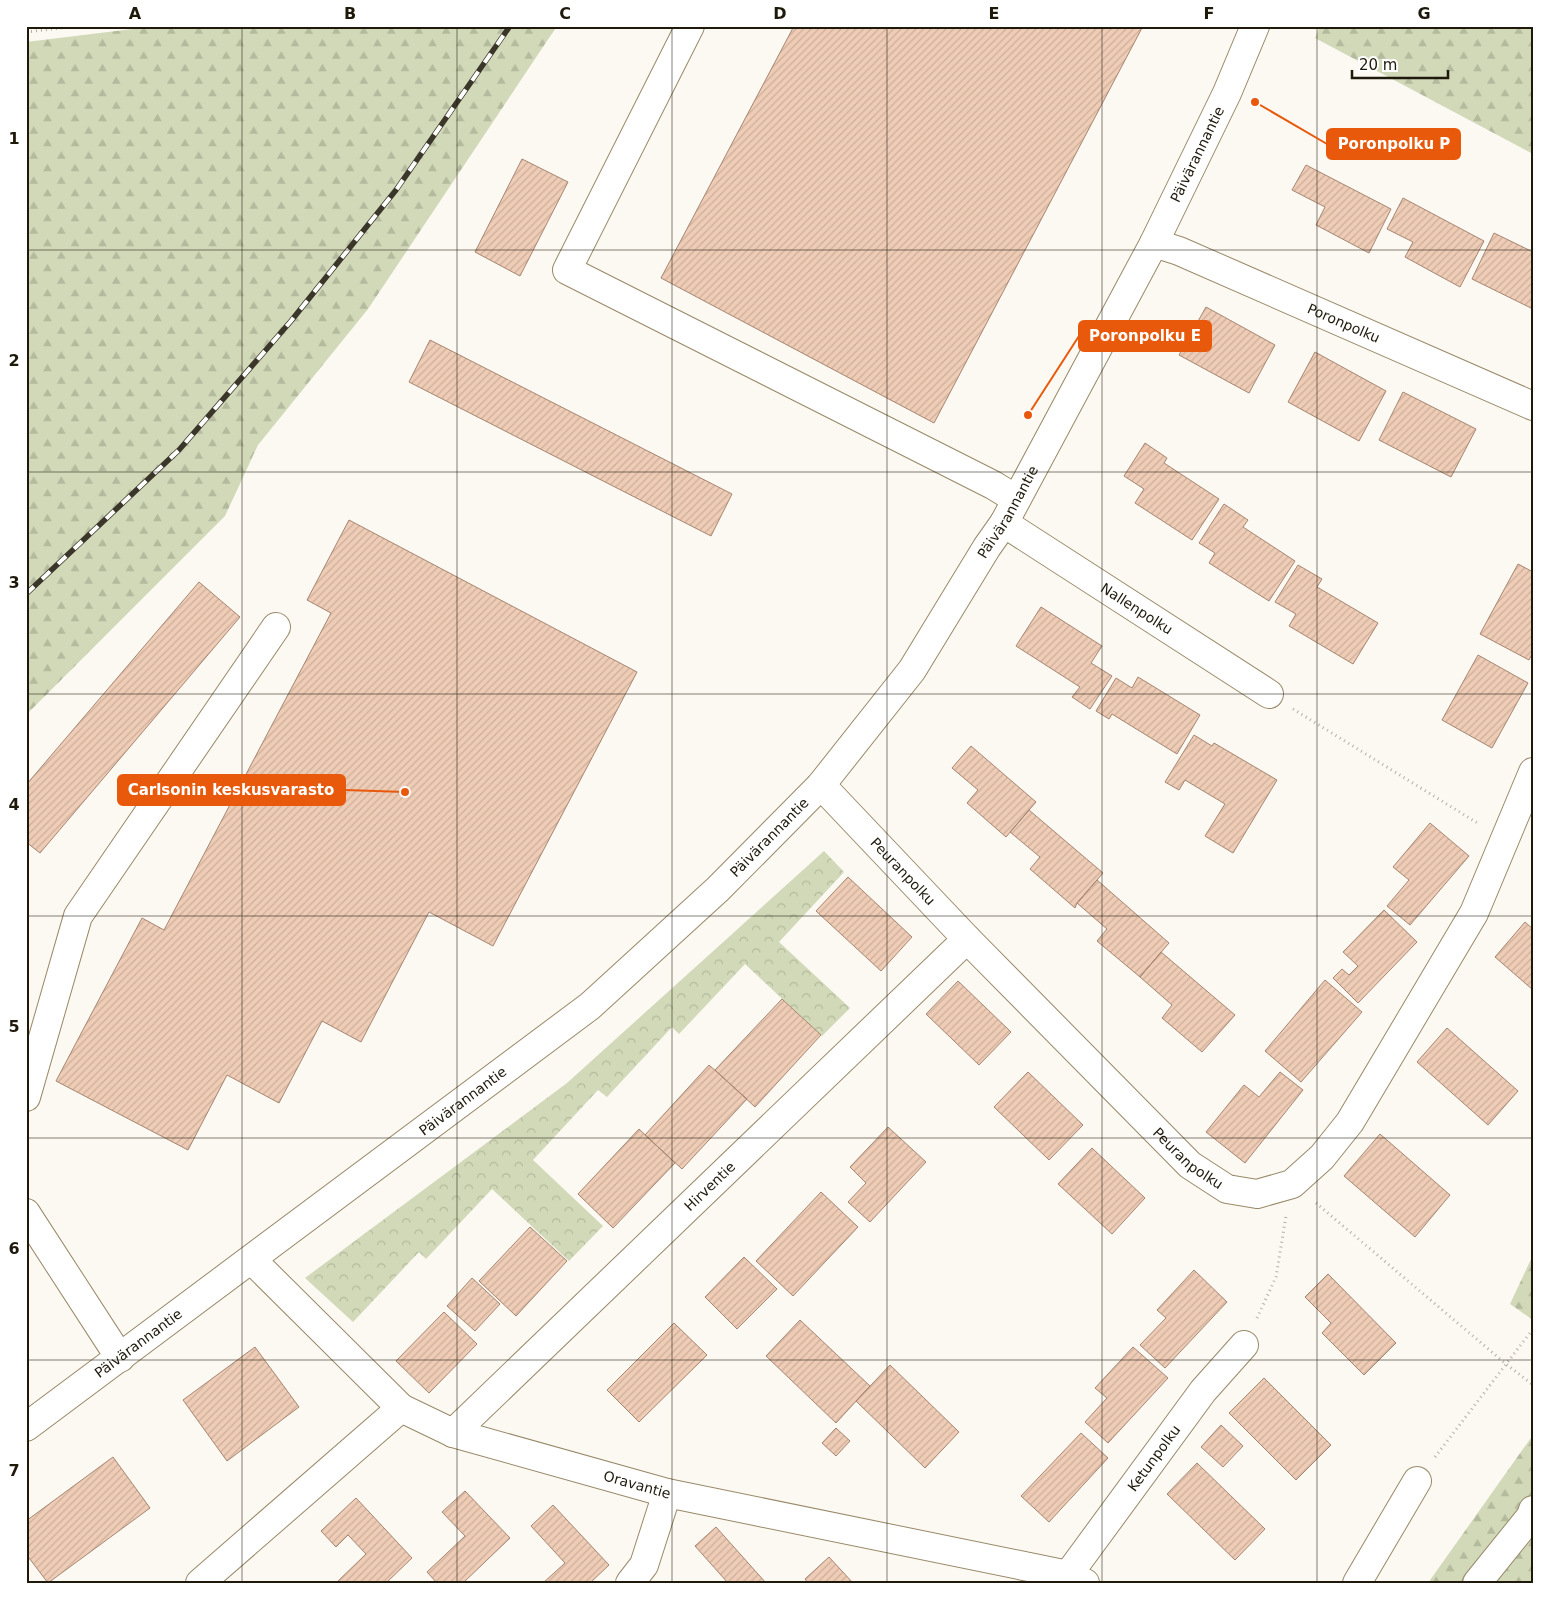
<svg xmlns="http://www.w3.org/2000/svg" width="1559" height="1609" font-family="'DejaVu Sans',sans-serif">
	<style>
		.forest { fill: url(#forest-firs) }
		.park { fill: url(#park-crowns) }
		.building { fill: url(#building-hatch); stroke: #a68571 }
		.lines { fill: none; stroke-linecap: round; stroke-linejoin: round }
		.minor-casing { stroke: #998969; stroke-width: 30 }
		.path { stroke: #b3afa6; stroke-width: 3; stroke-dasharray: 1 4; stroke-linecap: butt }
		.minor { stroke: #fff; stroke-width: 28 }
		.rail-casing { stroke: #3b362a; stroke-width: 5.5 }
		.rail { stroke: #fff; stroke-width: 4; stroke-dasharray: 11; stroke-linecap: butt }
		.grid { fill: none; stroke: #1f190c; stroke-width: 1; stroke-opacity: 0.55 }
		.labels { text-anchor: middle; stroke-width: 4; stroke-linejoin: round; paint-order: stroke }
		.street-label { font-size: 14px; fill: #1f190c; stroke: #fff }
		.leader { fill: none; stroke: #e8590c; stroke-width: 2 }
		.callout-dot { fill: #e8590c; stroke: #fff; stroke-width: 2 }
		.callout { fill: #e8590c; stroke: #e8590c; stroke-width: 2 }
		.callout-label { font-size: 15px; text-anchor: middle; font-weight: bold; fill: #fff }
		.neatline { fill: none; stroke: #1f190c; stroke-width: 2 }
		.grid-label { font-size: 16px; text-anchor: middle; font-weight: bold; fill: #1f190c }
	</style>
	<defs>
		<pattern id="forest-firs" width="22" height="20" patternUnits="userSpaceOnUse" patternTransform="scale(1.25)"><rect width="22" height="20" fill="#d2d9b8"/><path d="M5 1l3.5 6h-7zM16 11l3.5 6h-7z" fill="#b4ba9d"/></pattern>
		<pattern id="park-crowns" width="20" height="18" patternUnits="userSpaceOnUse" patternTransform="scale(1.25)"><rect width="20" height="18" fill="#d2d9b8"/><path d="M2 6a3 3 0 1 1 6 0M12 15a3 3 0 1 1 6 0" fill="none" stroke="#b4ba9d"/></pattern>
		<pattern id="building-hatch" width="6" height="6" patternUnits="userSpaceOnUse" patternTransform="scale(1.25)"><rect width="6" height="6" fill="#efccb6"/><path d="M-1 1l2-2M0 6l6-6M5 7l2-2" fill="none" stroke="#ccaf9b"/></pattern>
	</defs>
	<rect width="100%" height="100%" fill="#fcf9f2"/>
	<path class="forest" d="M 157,26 L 557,26 L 368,309 L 258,445 L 225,516 L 26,715 L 26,42 Z
		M 1320,26 L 1533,26 L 1533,154 L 1315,38 Z
		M 1533,1255 L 1533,1320 L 1510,1304 Z
		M 1533,1435 L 1533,1583 L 1428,1583 Z"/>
	<path class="park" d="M 824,851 L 844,872 L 779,942 L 850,1008 L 822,1036 L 745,964 L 679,1034 L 672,1027 L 607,1097 L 598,1090 L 533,1160 L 603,1226 L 569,1261 L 492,1189 L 426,1259 L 419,1252 L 353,1322 L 305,1278 L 567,1083 Z"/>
	<path class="building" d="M 794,26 L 1143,26 L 934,423 L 661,278 Z
		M 522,159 L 568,182 L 520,276 L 475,252 Z
		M 1306,165 L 1391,209 L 1369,253 L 1316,225 L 1325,207 L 1292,190 Z
		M 1403,198 L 1484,241 L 1460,287 L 1405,257 L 1413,242 L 1387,229 Z
		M 1494,233 L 1533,252 L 1533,309 L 1472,279 Z
		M 1206,307 L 1275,345 L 1249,393 L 1179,355 Z
		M 430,340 L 732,494 L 711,536 L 409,382 Z
		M 1315,352 L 1386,391 L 1359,441 L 1288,402 Z
		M 1403,392 L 1476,429 L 1451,477 L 1379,440 Z
		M 1145,443 L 1167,458 L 1164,463 L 1219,499 L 1192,540 L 1135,503 L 1144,489 L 1124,476 Z
		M 1224,504 L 1248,520 L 1243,527 L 1295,561 L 1269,601 L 1209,563 L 1215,553 L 1199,543 Z
		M 349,520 L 637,672 L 493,946 L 429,912 L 361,1042 L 322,1021 L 279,1103 L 227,1075 L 188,1150 L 56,1081 L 142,918 L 164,930 L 331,613 L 307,600 Z
		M 1518,564 L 1533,572 L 1533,652 L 1529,660 L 1480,634 Z
		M 1298,565 L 1322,579 L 1317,587 L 1378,623 L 1353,664 L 1289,626 L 1296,614 L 1275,602 Z
		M 199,582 L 240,617 L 40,853 L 26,842 L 26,785 Z
		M 1041,607 L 1102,646 L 1091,663 L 1112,676 L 1090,709 L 1072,697 L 1080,687 L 1016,646 Z
		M 1478,655 L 1528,683 L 1492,748 L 1442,720 Z
		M 1138,677 L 1200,715 L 1177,754 L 1112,714 L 1109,719 L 1096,711 L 1116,678 L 1132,688 Z
		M 1194,735 L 1212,746 L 1214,743 L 1277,780 L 1233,853 L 1205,836 L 1225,804 L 1185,780 L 1179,790 L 1165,782 Z
		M 971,746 L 1036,802 L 1006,837 L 967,803 L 978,790 L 952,768 Z
		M 1029,810 L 1103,873 L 1077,903 L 1075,908 L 1030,869 L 1040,857 L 1010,832 Z
		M 1430,823 L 1469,856 L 1410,925 L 1387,906 L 1409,880 L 1393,867 Z
		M 848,877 L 912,937 L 881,971 L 816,911 Z
		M 1097,880 L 1169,943 L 1140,977 L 1097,941 L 1107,929 L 1077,903 Z
		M 1384,910 L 1417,942 L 1358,1003 L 1333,978 L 1342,969 L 1349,975 L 1358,966 L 1343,952 Z
		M 1525,922 L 1533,929 L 1533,990 L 1495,957 Z
		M 1161,952 L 1235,1015 L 1202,1052 L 1162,1018 L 1172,1005 L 1140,977 Z
		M 1325,980 L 1362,1012 L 1301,1082 L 1265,1051 Z
		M 958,981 L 1011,1032 L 979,1065 L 926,1014 Z
		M 782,999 L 821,1035 L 755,1107 L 715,1070 Z
		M 1447,1028 L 1518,1091 L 1488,1125 L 1417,1062 Z
		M 709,1065 L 747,1099 L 682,1169 L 645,1135 Z
		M 1028,1072 L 1083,1125 L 1049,1160 L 994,1107 Z
		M 1280,1072 L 1303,1090 L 1245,1163 L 1206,1132 L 1244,1085 L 1259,1097 Z
		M 888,1127 L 926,1162 L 870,1222 L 848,1202 L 866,1183 L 850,1167 Z
		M 639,1129 L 675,1163 L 613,1228 L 578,1194 Z
		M 1380,1134 L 1450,1195 L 1415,1237 L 1344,1176 Z
		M 1092,1148 L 1145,1198 L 1112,1234 L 1058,1184 Z
		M 821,1192 L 858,1227 L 793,1296 L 756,1261 Z
		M 530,1227 L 567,1261 L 516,1316 L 479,1281 Z
		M 744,1257 L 777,1289 L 737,1329 L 705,1297 Z
		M 1194,1270 L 1227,1302 L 1165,1368 L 1140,1345 L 1166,1318 L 1157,1310 Z
		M 1328,1274 L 1396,1343 L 1364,1375 L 1322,1333 L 1331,1323 L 1305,1297 Z
		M 472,1278 L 500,1304 L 475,1331 L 447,1306 Z
		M 444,1312 L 477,1344 L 429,1393 L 396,1361 Z
		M 800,1320 L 870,1386 L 836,1423 L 766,1356 Z
		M 674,1323 L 707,1355 L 639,1422 L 607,1390 Z
		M 255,1347 L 299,1407 L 227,1461 L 183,1400 Z
		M 1133,1347 L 1168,1378 L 1108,1443 L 1085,1422 L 1107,1398 L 1095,1388 Z
		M 890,1365 L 959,1432 L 925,1468 L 856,1401 Z
		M 1264,1378 L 1331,1445 L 1296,1480 L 1229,1413 Z
		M 1221,1425 L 1243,1446 L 1223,1467 L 1201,1447 Z
		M 836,1428 L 850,1441 L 836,1456 L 822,1443 Z
		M 1081,1433 L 1108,1458 L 1049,1522 L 1021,1496 Z
		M 113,1457 L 150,1508 L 48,1583 L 26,1554 L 26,1521 Z
		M 1197,1463 L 1265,1529 L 1235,1560 L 1167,1494 Z
		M 465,1491 L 510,1538 L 463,1583 L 437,1583 L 427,1572 L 465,1536 L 442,1512 Z
		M 356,1498 L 412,1558 L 386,1583 L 336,1583 L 366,1554 L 348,1535 L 336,1547 L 321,1531 Z
		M 553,1505 L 609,1565 L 590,1583 L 543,1583 L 565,1563 L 531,1526 Z
		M 716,1527 L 766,1583 L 728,1583 L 695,1546 Z
		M 829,1557 L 853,1583 L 808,1583 L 805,1579 Z"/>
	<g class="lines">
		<defs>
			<g id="minor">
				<path d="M 690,26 L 567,270 L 993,485 L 1016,499"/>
				<path id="s1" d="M 1154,243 L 1179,251 L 1533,406"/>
				<path id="s2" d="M 1004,523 L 1269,694"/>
				<path id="s3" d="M 821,785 L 967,939 L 1190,1165 L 1227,1189 L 1257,1194 L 1292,1184 L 1322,1157 L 1350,1122 L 1474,913 L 1533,772"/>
				<path d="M 26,1097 L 78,916 L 276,627"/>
				<path d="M 26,1213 L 120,1358"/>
				<path id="s4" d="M 252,1260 L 401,1408 L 453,1433 L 667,1493 L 1068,1575 L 1085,1583"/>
				<path id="s5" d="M 26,1427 L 590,1006 L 718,889 L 821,785 L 912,670 L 987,547 L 1004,523 L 1154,243 L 1227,93 L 1255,26"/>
				<path id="s6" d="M 453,1433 L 967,939"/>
				<path id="s7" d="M 1068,1575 L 1203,1391 L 1244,1345"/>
				<path d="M 200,1583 L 401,1408"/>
				<path d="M 630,1583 L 644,1565 L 667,1493"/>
				<path d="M 1357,1583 L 1417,1481"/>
				<path d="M 1477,1583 L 1531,1516 L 1533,1510"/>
			</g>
		</defs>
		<use href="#minor" class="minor-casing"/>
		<path class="path" d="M 26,32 L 78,26
			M 1293,709 L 1479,824
			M 1316,1203 L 1506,1364 L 1533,1385
			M 1257,1318 L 1276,1277 L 1286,1216
			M 1435,1457 L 1533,1329"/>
		<use href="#minor" class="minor"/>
		<defs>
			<path id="rail" d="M 26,594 L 179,450 L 291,321 L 396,190 L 510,26"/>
		</defs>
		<use href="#rail" class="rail-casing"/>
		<use href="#rail" class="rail"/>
	</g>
	<path class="grid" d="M 242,26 L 242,1583M 457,26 L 457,1583M 672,26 L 672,1583M 887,26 L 887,1583M 1102,26 L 1102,1583M 1317,26 L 1317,1583M 26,250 L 1533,250M 26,472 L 1533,472M 26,694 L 1533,694M 26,916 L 1533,916M 26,1138 L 1533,1138M 26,1360 L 1533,1360"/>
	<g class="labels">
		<g class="street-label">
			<text dy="5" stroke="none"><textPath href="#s5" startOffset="1760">Päivärannantie</textPath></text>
			<text dy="5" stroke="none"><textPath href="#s1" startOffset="206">Poronpolku</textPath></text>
			<text dy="5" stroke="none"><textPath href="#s5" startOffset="1355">Päivärannantie</textPath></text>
			<text dy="5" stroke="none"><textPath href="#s2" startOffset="158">Nallenpolku</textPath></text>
			<text dy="5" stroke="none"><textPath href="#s5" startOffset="950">Päivärannantie</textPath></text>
			<text dy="5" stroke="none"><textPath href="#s3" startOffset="119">Peuranpolku</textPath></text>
			<text dy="5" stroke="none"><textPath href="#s5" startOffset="545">Päivärannantie</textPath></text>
			<text dy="5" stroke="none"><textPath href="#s3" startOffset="524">Peuranpolku</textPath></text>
			<text dy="5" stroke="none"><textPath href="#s6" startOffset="356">Hirventie</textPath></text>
			<text dy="5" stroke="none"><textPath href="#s5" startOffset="140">Päivärannantie</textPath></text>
			<text dy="5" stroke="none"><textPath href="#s7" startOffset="145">Ketunpolku</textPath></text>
			<text dy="5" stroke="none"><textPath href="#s4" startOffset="459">Oravantie</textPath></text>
		</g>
	</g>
	<path class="leader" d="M1255 102L1327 144M1028 415L1079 336M405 792L345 790"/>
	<g class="callout-dot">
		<circle cx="1255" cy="102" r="5"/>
		<circle cx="1028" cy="415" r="5"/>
		<circle cx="405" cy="792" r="5"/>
	</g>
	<g class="callout">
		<rect x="1327" y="129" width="133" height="30" rx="5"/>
		<rect x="1079" y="321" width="132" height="30" rx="5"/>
		<rect x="118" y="775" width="227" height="30" rx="5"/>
	</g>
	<g class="callout-label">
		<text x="1394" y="149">Poronpolku P</text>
		<text x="1145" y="341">Poronpolku E</text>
		<text x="231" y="795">Carlsonin keskusvarasto</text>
	</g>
	<rect width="1559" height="1609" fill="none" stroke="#ffffff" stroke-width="55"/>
	<path d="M1352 70v8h96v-8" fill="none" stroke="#1f190c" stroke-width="2.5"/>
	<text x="1359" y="70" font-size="15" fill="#1f190c" stroke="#ffffff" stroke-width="4" paint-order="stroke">20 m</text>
	<rect x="28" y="28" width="1504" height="1554" class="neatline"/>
	<g class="grid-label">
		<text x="135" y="19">A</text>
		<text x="350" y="19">B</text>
		<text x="565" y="19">C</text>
		<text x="780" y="19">D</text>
		<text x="994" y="19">E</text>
		<text x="1209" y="19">F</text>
		<text x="1424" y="19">G</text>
		<text x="14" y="144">1</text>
		<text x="14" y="366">2</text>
		<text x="14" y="588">3</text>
		<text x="14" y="810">4</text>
		<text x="14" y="1032">5</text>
		<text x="14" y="1254">6</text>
		<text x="14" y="1476">7</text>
	</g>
</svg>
